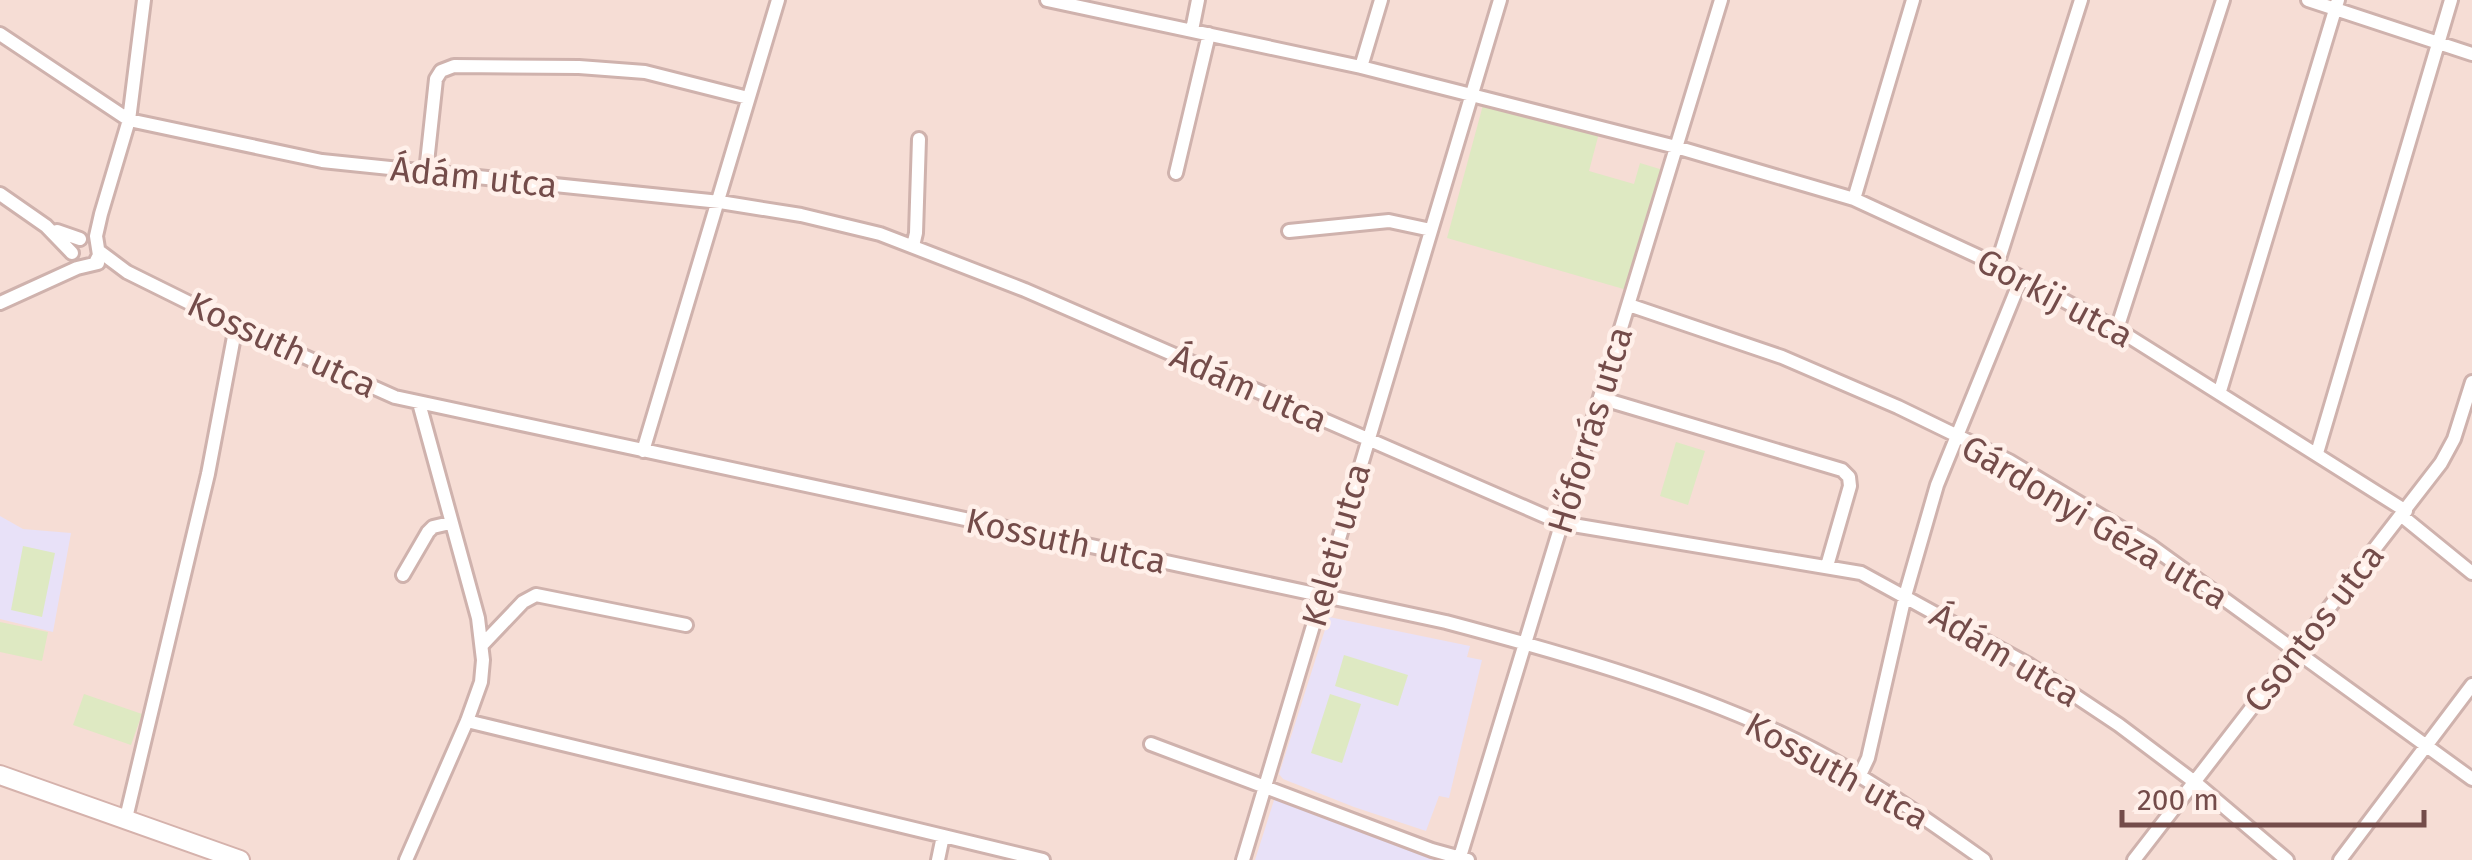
<svg xmlns="http://www.w3.org/2000/svg" width="2472" height="860" font-family="'Fira Sans',sans-serif">
	<style>
		.residential { fill: #f6ddd5 }
		.education { fill: #e8e1f8 }
		.green { fill: #dee9c2 }
		.lines { fill: none; stroke-linecap: round; stroke-linejoin: round }
		.minor-casing { stroke: #cfb2ad; stroke-width: 18 }
		.secondary-casing { stroke: #d5b2ac; stroke-width: 22 }
		.minor { stroke: #fff; stroke-width: 12 }
		.secondary { stroke: #fff; stroke-width: 18 }
		.labels { text-anchor: middle; stroke-width: 9; stroke-linejoin: round; paint-order: stroke }
		.street-label { font-size: 35px; fill: #744c4a; stroke: #fff0ea }
	</style>
	<rect width="100%" height="100%" fill="#fcebe4"/>
	<path class="residential" d="M 0,0 L 2472,0 L 2472,860 L 0,860 Z"/>
	<path class="education" d="M 0,516 L 23,529 L 71,533 L 53,632 L 0,619 Z
		M 1329,617 L 1470,646 L 1467,657 L 1482,660 L 1449,798 L 1439,796 L 1426,831 L 1354,807 L 1283,779 L 1279,774 Z
		M 1275,797 L 1436,860 L 1255,860 Z"/>
	<path class="green" d="M 1483,105 L 1599,133 L 1589,171 L 1634,184 L 1640,163 L 1663,170 L 1627,290 L 1447,238 Z
		M 1676,442 L 1705,451 L 1688,505 L 1660,496 Z
		M 23,546 L 55,553 L 42,617 L 11,610 Z
		M 0,622 L 48,632 L 42,661 L 0,652 Z
		M 1344,655 L 1408,675 L 1398,706 L 1335,686 Z
		M 84,694 L 142,714 L 131,745 L 73,725 Z
		M 1330,694 L 1361,704 L 1342,763 L 1311,753 Z"/>
	<g class="lines">
		<defs>
			<path id="minor" d="M 1047,0 L 1361,67 L 1676,147 L 1854,199 L 1997,265 L 2117,329 L 2406,511
				M 2308,0 L 2472,54
				M 1192,30 L 1198,0
				M 0,34 L 129,120 L 322,161 L 720,202 L 801,215 L 880,234 L 1025,290 L 1561,523 L 1861,573 L 2029,665 L 2119,725 L 2196,783 L 2287,860
				M 1361,67 L 1381,0
				M 426,172 L 436,79 L 441,71 L 454,66 L 579,67 L 645,72 L 748,98
				M 1176,173 L 1209,34
				M 0,194 L 46,226 L 72,253
				M 1854,199 L 1913,0
				M 57,231 L 80,239
				M 1289,231 L 1389,221 L 1431,230
				M 913,246 L 916,233 L 919,139
				M 99,251 L 127,272 L 236,326 L 395,397 L 1446,622 C 1559,652 1672,684 1778,732 C 1852,766 1918,813 1984,860
				M 95,263 L 99,255 L 96,236 L 101,214 L 129,120 L 144,0
				M 1997,265 L 2081,0
				M 0,303 L 77,268 L 98,263
				M 1629,305 L 1782,357 L 1898,407 L 2009,461 L 2151,546 L 2472,779
				M 2117,329 L 2223,0
				M 2220,391 L 2338,0
				M 1600,398 L 1842,470 L 1849,477 L 1850,486 L 1827,566
				M 643,451 L 778,0
				M 2317,453 L 2451,0
				M 2402,516 L 2472,573
				M 403,575 L 428,532 L 433,527 L 450,523
				M 482,645 L 523,602 L 536,595 L 686,625
				M 467,721 L 1043,860
				M 1151,744 L 1432,850 L 1468,860
				M 1859,777 L 1868,758 L 1905,596 L 1937,485 L 2021,279
				M 126,818 L 208,474 L 236,326
				M 406,860 L 467,721 L 481,682 L 483,660 L 478,618 L 419,403
				M 938,860 L 943,836
				M 1243,860 L 1500,0
				M 1459,860 L 1721,0
				M 2134,860 L 2441,463 L 2454,439 L 2472,382
				M 2340,860 L 2472,685"/>
			<path id="secondary" d="M 0,775 L 240,860"/>
		</defs>
		<use href="#minor" class="minor-casing"/>
		<use href="#secondary" class="secondary-casing"/>
		<use href="#minor" class="minor"/>
		<use href="#secondary" class="secondary"/>
	</g>
	<g class="labels">
		<g class="street-label">
			<text transform="translate(474 177) rotate(6)" y="12">Ádám utca</text>
			<text transform="translate(2055 298) rotate(28)" y="12">Gorkij utca</text>
			<text transform="translate(282 345) rotate(25)" y="12">Kossuth utca</text>
			<text transform="translate(1249 388) rotate(24)" y="12">Ádám utca</text>
			<text transform="translate(1590 430) rotate(-73)" y="12">Hőforrás utca</text>
			<text transform="translate(2095 522) rotate(31)" y="12">Gárdonyi Géza utca</text>
			<text transform="translate(1066 541) rotate(12)" y="12">Kossuth utca</text>
			<text transform="translate(1336 545) rotate(-74)" y="12">Keleti utca</text>
			<text transform="translate(2314 628) rotate(-52)" y="12">Csontos utca</text>
			<text transform="translate(2005 655) rotate(31)" y="12">Ádám utca</text>
			<text transform="translate(1837 771) rotate(29)" y="12">Kossuth utca</text>
		</g>
	</g>
	<path d="M2122 810v15h302v-15" fill="none" stroke="#744c4a" stroke-width="5"/>
	<text x="2137" y="810" font-size="30" fill="#744c4a" stroke="#fff0ea" stroke-width="8" paint-order="stroke">200 m</text>
</svg>
